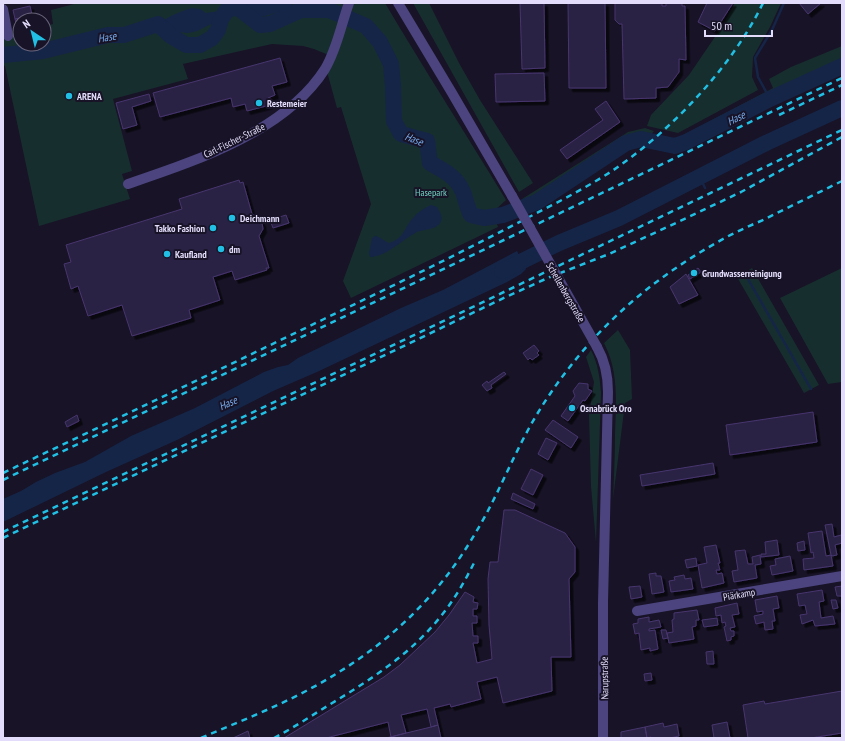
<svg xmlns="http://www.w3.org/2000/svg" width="845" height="741" font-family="'PT Sans Narrow',sans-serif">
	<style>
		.green { fill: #172e2f }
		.water { fill: #152548 }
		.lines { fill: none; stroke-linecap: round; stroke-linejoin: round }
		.stream { stroke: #152548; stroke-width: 2.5 }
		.river { stroke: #152548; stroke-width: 16 }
		.building { fill: #2c2145; stroke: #46366e; filter: url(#shadow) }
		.minor { stroke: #4b447f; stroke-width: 10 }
		.rail { stroke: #20bfe3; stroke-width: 2.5; stroke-dasharray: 6 5; stroke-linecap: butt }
		.minor-bridge { stroke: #4b447f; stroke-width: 10 }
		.poi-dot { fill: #20bfe3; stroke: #181326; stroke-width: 1.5 }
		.labels { text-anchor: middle; stroke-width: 4; stroke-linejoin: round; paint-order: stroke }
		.poi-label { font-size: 10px; font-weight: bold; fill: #e3ddfb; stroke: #181326; text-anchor: start }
		.street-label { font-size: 10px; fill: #e3ddfb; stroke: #181326 }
		.park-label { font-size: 10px; fill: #71d2c2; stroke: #181326 }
		.water-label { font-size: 11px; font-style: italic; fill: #77adee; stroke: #181326 }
	</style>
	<defs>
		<filter id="shadow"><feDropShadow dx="3.5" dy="3.5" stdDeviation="0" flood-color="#0009"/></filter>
	</defs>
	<rect width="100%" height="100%" fill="#181326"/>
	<path class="green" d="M 78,3 L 385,3 C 424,69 466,134 506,200 L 493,212 L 498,227 L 351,298 L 343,281 L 371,204 L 341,107 L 337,108 L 326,68 L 331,56 L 314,49 L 303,46 L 272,44 L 183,64 L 188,79 L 113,99 L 132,171 L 122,174 L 130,199 L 39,226 L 5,66 L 3,65 L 3,15 L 8,14 L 13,33 L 20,31 L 20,44 L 44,44 L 44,26 L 53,24 L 51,10 Z
		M 413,3 L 429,3 L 459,63 L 480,100 L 533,183 L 519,192 Z
		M 735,3 L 781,3 L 770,27 L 753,57 L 752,77 L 758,90 L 678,133 L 647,126 L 651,115 L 689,75 L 721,28 Z
		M 842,46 L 842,71 L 767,106 L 674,154 L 664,145 L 773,88 L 769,79 L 791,67 Z
		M 645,128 L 654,131 L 646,140 L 641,139 L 626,143 L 537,202 L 527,207 L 522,199 L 628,132 Z
		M 752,268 L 819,385 L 804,393 L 737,277 Z
		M 842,268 L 842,382 L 828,384 L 780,298 Z
		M 618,330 L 630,350 L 632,399 L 625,403 L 613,499 C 614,477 615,455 615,434 C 616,402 619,372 604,343 Z
		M 591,350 C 598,364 600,378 601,393 L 596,543 L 591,486 L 589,415 L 594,382 L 586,357 Z"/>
	<path class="water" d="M 248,3 L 290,3 L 301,10 L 292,14 C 282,8 274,14 264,16 C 254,18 245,13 237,7 Z
		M 192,8 L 200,9 L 206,13 L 227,10 L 221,19 L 197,31 L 188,33 L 179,32 L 172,28 L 164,29 L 158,24 C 169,16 179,12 192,8 Z
		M 431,205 L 437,207 C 439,211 443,216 441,221 C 438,230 424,229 417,232 C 401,240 388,256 370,257 L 369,253 L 372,238 L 375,236 C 381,237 384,241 389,243 C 405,238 403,229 413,218 C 418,212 424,208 431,205 Z
		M 517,251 L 526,269 L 521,274 L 507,282 L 317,372 L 273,391 L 177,440 L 106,472 L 3,522 L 3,499 L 21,491 L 36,482 L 55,473 L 85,462 L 131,436 L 195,408 L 264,372 L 278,367 L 288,365 L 298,358 L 401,308 L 443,290 Z"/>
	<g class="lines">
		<path class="stream" d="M 770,99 L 758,77 L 755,58 L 772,30 L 784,3
			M 700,177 L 705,188
			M 744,272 L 811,389"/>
		<path class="river" d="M 3,55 L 43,51 L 108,35 L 124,35 L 158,24 L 171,36 L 186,45 L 200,45 L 212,38 L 218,30 L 221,19 L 227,10 L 237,7 L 260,25 L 270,24 L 301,10 L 329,10 L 366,26 L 380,42 L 391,64 L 393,86 L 394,121 L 401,134 L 427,141 L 430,163 C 443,170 457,177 463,192 C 466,200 467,207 471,215 L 484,218 L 503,215 L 537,202 L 626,143 L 641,139 L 675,146 L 686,142 L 770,99 L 842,66
			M 502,271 L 559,243 L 619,218 L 766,143 L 842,108"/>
	</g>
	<path class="building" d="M 520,3 L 544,3 L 545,68 L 522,69 Z
		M 568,3 L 605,3 L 606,88 L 569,88 Z
		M 615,3 L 662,3 L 662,6 L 666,6 L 666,3 L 682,3 L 682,6 L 685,6 L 686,60 L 679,59 L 679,72 L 668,87 L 656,88 L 656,98 L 624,99 L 622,24 L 619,24 L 615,20 Z
		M 707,3 L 733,3 L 715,31 L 698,22 Z
		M 799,3 L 821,3 L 808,14 Z
		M 30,6 L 32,15 L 15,19 L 13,10 Z
		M 26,17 L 26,20 L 20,20 L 20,28 L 17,28 L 15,19 Z
		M 280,58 L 287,82 L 272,86 L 275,95 L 268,98 L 270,105 L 247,111 L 245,104 L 233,107 L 231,98 L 160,117 L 153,93 Z
		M 544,73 L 545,101 L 496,102 L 495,74 Z
		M 149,94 L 151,101 L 132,107 L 137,125 L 123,129 L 116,103 Z
		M 606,101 L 620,122 L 567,159 L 560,150 L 603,120 L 595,109 Z
		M 239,180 L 240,183 L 243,182 L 252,214 L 259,218 L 262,223 L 263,229 L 259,236 L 269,268 L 266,268 L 267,270 L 235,280 L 232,271 L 213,277 L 220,300 L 189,310 L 191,318 L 132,336 L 122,305 L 88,316 L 78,286 L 71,289 L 64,264 L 71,262 L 66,245 L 182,209 L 179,199 Z
		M 286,215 L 289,223 L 273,228 L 270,220 Z
		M 698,268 L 701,272 L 690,279 L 688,275 Z
		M 686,274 L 698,295 L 679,304 L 670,287 Z
		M 534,345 L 539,351 L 537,353 L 539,355 L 532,360 L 530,358 L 528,360 L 523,353 Z
		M 504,372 L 506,374 L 491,385 L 492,388 L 487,391 L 482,385 L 487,381 L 488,383 Z
		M 579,383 L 588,384 L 588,389 L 592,391 L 585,401 L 583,400 L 568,421 L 561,416 L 575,396 L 573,391 Z
		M 813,412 L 817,442 L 730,455 L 726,425 Z
		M 77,415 L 79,421 L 67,427 L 65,422 Z
		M 553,420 L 578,437 L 571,448 L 545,430 Z
		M 546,438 L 557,443 L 548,460 L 538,454 Z
		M 713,463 L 715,474 L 642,486 L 640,475 Z
		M 531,469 L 543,475 L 533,495 L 521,489 Z
		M 513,493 L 535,504 L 533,509 L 511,499 Z
		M 504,510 L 515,510 L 565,533 L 575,547 L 575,572 L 569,579 L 571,657 L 551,657 L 552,691 L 503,703 L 497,677 L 477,682 L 481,699 L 451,707 L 450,704 L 434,708 L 438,725 L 431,727 L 427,709 L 401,715 L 406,733 L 391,737 L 388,722 L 326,738 L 284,738 L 384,677 L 400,665 L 435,632 L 449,615 L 465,592 L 474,597 L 473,602 L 478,603 L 477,609 L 473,609 L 473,616 L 477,616 L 477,623 L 472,623 L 473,636 L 478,636 L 478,643 L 473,643 L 477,663 L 492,659 L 489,625 L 488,579 L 490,562 L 498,562 Z
		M 832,524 L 834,537 L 841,535 L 842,539 L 842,543 L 835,545 L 837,555 L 832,556 L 831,555 L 825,525 Z
		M 822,531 L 826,556 L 831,555 L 833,566 L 804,570 L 803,559 L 814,558 L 813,552 L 811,553 L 808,533 Z
		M 777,540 L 779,555 L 761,557 L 761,554 L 766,554 L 765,542 Z
		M 804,541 L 805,550 L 798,551 L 797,543 Z
		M 716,545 L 720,563 L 718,563 L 720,570 L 716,570 L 717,574 L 722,573 L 724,583 L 702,588 L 698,565 L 707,563 L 704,547 Z
		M 745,550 L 748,564 L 753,564 L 752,557 L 760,555 L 761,564 L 755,565 L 757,578 L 734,582 L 732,571 L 738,570 L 735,551 Z
		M 790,556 L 793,571 L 772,575 L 770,566 L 776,565 L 775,559 Z
		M 696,558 L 697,566 L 687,568 L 685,560 Z
		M 656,573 L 656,576 L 661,576 L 664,592 L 652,594 L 649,574 Z
		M 684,575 L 685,579 L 691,578 L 693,589 L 671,592 L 669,581 L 675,580 L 674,577 Z
		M 640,586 L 642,597 L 631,599 L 629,587 Z
		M 842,586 L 842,596 L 837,596 L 835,587 Z
		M 822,590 L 824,601 L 819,602 L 821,618 L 833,616 L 835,624 L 815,626 L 813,620 L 802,624 L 800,615 L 807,614 L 805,605 L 799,606 L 797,594 Z
		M 777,596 L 779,608 L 773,609 L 775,621 L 772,621 L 773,629 L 765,630 L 764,622 L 756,624 L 754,616 L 763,614 L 763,611 L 757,612 L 755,600 Z
		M 831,600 L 836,600 L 838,608 L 833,609 Z
		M 737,603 L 739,614 L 732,615 L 735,627 L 730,628 L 731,631 L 734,631 L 734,636 L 731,637 L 731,640 L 727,641 L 724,627 L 726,626 L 725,622 L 722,623 L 721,615 L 716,616 L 715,608 Z
		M 697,610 L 699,620 L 696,620 L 696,626 L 692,627 L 694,639 L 669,643 L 667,633 L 673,632 L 672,620 L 674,619 L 674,613 Z
		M 649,617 L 649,622 L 659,620 L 661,627 L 649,629 L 649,631 L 655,630 L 658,649 L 650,651 L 650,648 L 641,650 L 639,633 L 635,634 L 633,624 L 638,623 L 638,619 Z
		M 717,618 L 718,625 L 704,627 L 702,620 Z
		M 661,630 L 666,630 L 668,638 L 663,639 Z
		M 713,651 L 714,664 L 707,664 L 706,652 Z
		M 651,673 L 652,680 L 645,681 L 644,674 Z
		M 842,691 L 842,733 L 811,738 L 748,738 L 743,705 L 764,701 L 765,704 Z
		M 727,722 L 730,738 L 714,738 L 712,725 Z
		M 663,723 L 664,727 L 677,724 L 679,736 L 670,738 L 647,738 L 645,727 Z
		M 438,725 L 441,738 L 386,738 L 431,727 Z
		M 645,727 L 647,738 L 651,737 L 652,738 L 621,738 L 621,732 Z
		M 248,731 L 250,738 L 233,738 Z"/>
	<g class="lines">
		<path class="minor" d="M 398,3 L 452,93 L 512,196
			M 3,9 L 8,36
			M 128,184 C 195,161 285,132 325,69 C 337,49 341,25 349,3
			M 597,347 C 605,361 608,376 608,392 L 603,603 L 603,738
			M 637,611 L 842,576"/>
		<path class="rail" d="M 779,115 L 842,85
			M 3,473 C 110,422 217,371 324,319 C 384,290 444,261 504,230 C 540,211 578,193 612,171 C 671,131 732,67 763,3
			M 3,480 L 842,78
			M 3,532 L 842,130
			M 3,538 L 508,296 L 550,277 L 609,254 L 676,223 L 741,192 L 842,137
			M 201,738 C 236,723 272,709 306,691 C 378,653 435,603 476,532 C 496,499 510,463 528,430 C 547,395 571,363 598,334 C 632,298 672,268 716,243 C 731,234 747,227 763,220 C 789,207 816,194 842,181
			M 274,738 C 293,728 311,716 329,705 C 370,680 411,654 441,616 C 455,599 466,579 476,559"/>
		<path class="minor-bridge" d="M 512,196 L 597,347"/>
	</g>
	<g class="poi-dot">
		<circle cx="69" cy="96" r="4"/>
		<circle cx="259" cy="103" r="4"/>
		<circle cx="232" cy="218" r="4"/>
		<circle cx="213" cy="228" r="4"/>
		<circle cx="221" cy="249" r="4"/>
		<circle cx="167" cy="254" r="4"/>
		<circle cx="694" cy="273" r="4"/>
		<circle cx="572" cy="408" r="4"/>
	</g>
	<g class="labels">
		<g class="poi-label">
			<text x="77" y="100">ARENA</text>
			<text x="267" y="107">Restemeier</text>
			<text x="240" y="222">Deichmann</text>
			<text x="205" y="232" text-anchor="end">Takko Fashion</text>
			<text x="229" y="253">dm</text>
			<text x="175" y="258">Kaufland</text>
			<text x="702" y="277">Grundwasserreinigung</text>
			<text x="580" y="412">Osnabrück Oro</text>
		</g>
		<g class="street-label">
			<text transform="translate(234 140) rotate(-26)" y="4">Carl-Fischer-Straße</text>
			<text transform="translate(566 292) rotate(60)" y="4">Schellenbergstraße</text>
			<text transform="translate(739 594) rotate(-10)" y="4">Piärkamp</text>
			<text transform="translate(604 678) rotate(-91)" y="4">Narupstraße</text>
		</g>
		<g class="park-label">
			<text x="431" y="196">Hasepark</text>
		</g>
		<g class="water-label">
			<text transform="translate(107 37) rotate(-9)" y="4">Hase</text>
			<text transform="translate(736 118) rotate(-26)" y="4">Hase</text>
			<text transform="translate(414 139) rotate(20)" y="4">Hase</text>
			<text transform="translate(228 403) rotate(-25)" y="4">Hase</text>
		</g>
	</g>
	<rect width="845" height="741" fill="none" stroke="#e3ddfb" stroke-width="8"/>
	<g transform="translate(32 32) rotate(325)"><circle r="19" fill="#181326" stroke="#69647b"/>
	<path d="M0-3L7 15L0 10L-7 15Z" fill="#20bfe3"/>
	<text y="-6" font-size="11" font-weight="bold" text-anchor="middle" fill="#e3ddfb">N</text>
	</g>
	<path d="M705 30v6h67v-6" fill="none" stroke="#e3ddfb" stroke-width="2"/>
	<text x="711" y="30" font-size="12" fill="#e3ddfb" stroke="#181326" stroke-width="3" paint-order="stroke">50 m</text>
</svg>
